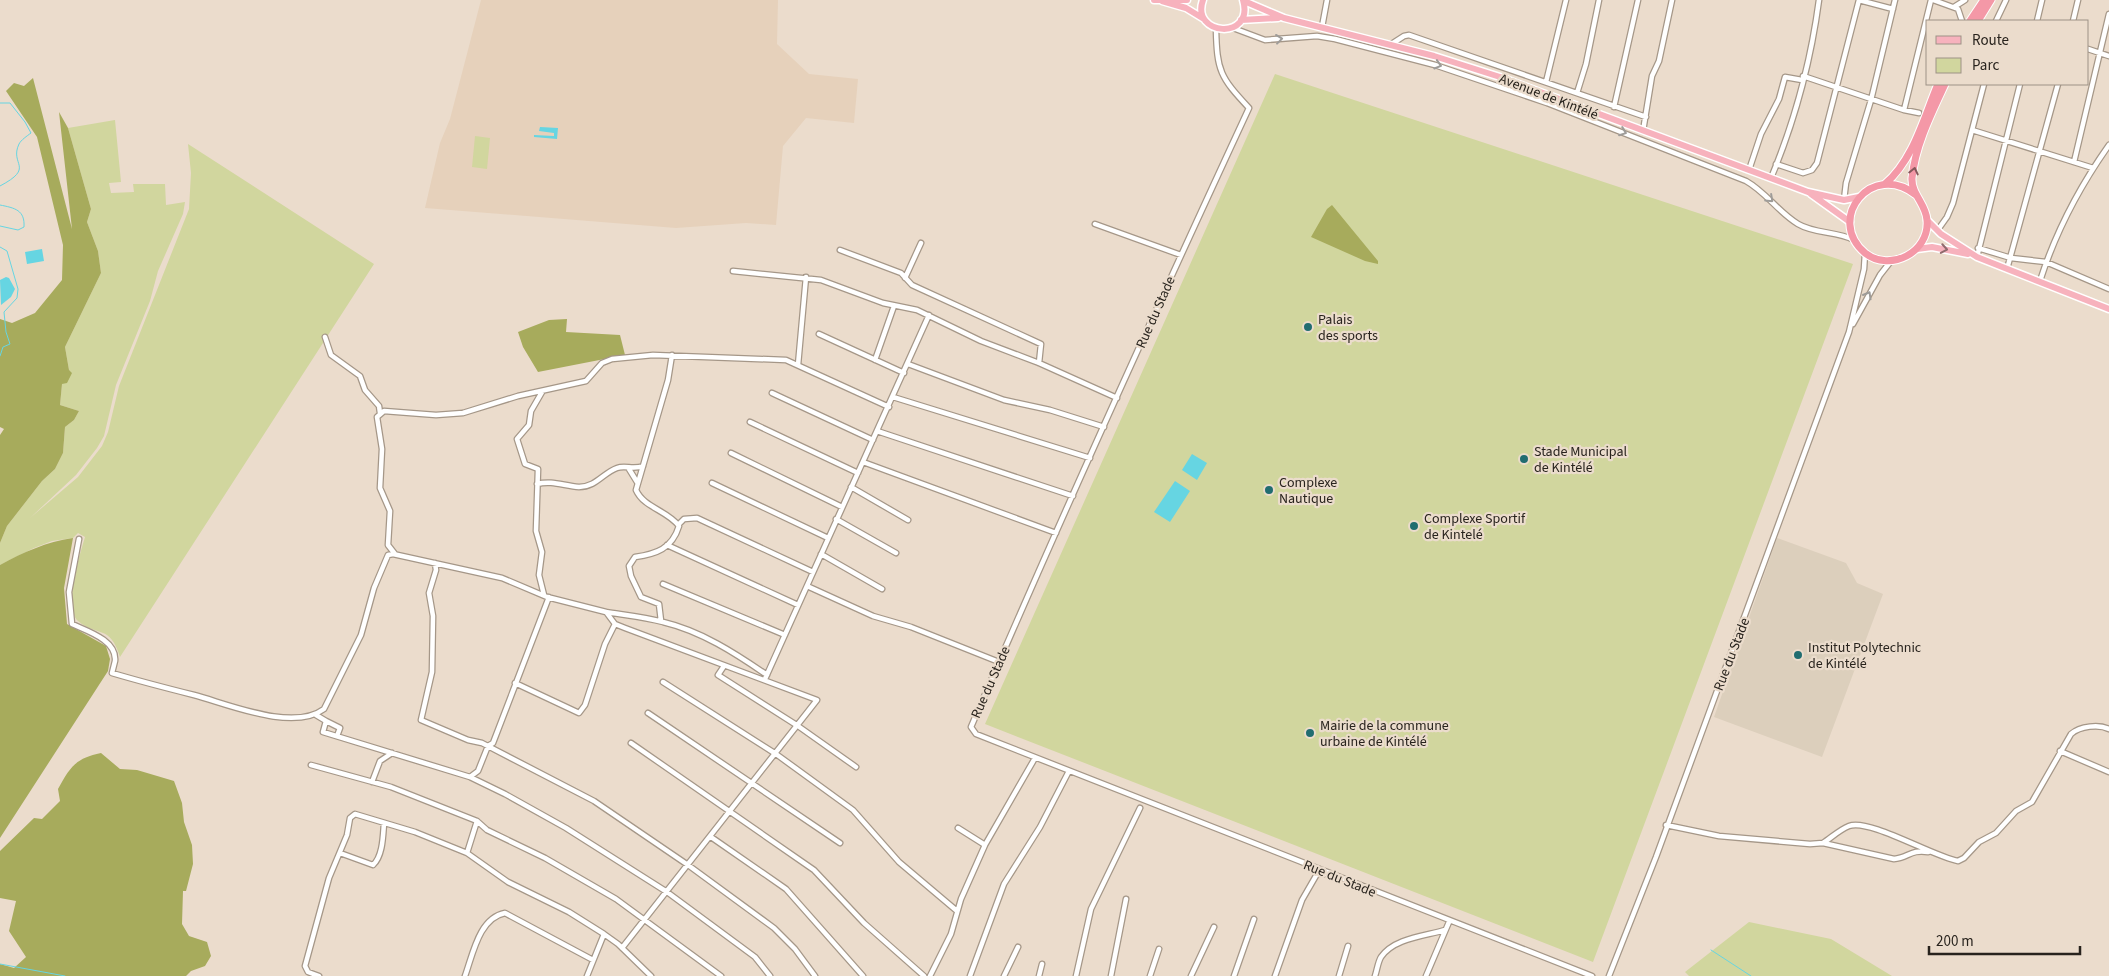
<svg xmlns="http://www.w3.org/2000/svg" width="2109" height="976" font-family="'Source Sans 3',sans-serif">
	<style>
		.built { fill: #e6d1bb }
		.education { fill: #dccfbc }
		.green { fill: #d1d69e }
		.forest { fill: #a7ab5c }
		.water { fill: #66d5e2 }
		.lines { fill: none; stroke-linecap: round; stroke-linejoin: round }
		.stream { stroke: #66d5e2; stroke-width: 1 }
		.minor-casing { stroke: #a59788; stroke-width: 7 }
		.primary-casing { stroke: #fff; stroke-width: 9 }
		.trunk-casing { stroke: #fff; stroke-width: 9 }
		.minor { stroke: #fff; stroke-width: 4.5 }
		.primary { stroke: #f7b2bd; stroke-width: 6 }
		.trunk { stroke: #f498a7; stroke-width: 7 }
		.oneway { stroke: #9e9c99 }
		.oneway2 { stroke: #84585b }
		.oneway3 { stroke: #906a6d }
		.poi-dot { fill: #216d70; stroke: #ebdccc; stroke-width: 2 }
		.labels { text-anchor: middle; stroke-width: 4.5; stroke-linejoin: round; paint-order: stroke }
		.street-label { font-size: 14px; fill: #28231d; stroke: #ebdccc }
		.poi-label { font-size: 14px; fill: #28231d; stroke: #ebdccc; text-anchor: start }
	</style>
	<rect width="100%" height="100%" fill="#ebdccc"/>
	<path class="built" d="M 481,0 L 778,0 L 777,44 L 809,74 L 858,79 L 854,123 L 806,118 L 783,146 L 776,225 L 746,223 L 676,228 L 425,208 L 440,143 L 450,119 Z"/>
	<path class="education" d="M 1777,538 L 1846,563 L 1857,583 L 1883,594 L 1822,757 L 1714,717 Z"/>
	<path class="green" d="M 1275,74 L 1853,264 L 1593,962 L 985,724 Z
		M 115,120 L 121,182 L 109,183 L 111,193 L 134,192 L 133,184 L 165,184 L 166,205 L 185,202 L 183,214 L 158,271 L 150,301 L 116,385 L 104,436 L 97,448 L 76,475 L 30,518 L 78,477 L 102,446 L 108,432 L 119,386 L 189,209 L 191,173 L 188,144 L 374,264 L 120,657 C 110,624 97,637 78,621 C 63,608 80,554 85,537 L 78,533 L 73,538 L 52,541 L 34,548 L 0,565 L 0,543 L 7,526 L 42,481 L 55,469 L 63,453 L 65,427 L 74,420 L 79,411 L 60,405 L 62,384 L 69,370 L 65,347 L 101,273 L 98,251 L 87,222 L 91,209 L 68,128 Z
		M 475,136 L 490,138 L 487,169 L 472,167 Z
		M 1749,922 L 1831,939 L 1892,976 L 1689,976 L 1685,972 Z"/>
	<path class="forest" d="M 33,78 L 72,229 L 59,112 L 68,128 L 91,209 L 87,222 L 98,251 L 101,273 L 65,347 L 69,370 L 72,373 L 67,383 L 62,384 L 60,405 L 79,411 L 74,420 L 65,427 L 63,453 L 55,469 L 42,481 L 7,526 L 0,543 L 0,435 L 4,429 L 0,427 L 0,319 L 12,323 L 35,313 L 62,280 L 63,245 L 37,137 L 6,91 L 14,83 L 24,86 Z
		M 1332,205 L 1378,261 L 1378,264 L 1365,261 L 1311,237 L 1327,209 Z
		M 567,319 L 566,332 L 620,335 L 625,355 L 538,372 L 523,347 L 518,332 L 549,320 Z
		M 73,538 L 64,588 L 67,624 L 106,646 L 110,659 L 108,671 L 0,838 L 0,565 C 24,552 46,542 73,538 Z
		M 101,753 L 120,769 L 137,770 L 174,781 L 182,803 L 184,822 L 192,845 L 193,864 L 186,891 L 183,891 L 182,924 L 189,936 L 207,942 L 211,956 L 205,966 L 191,971 L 186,976 L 0,976 L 0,964 L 14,968 L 26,957 L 9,931 L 16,901 L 0,898 L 0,851 L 34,818 L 42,819 L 60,801 L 58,789 C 70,767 76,758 101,753 Z"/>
	<path class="water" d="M 540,127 L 558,128 L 557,139 L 534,137 L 534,135 L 554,136 L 554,133 L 539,131 Z
		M 42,249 L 44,261 L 27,264 L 25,252 Z
		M 6,277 L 9,278 L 15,289 L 11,297 L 1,305 L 0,280 Z
		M 1192,454 L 1207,463 L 1197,480 L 1182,470 Z
		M 1175,481 L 1190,491 L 1170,522 L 1154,512 Z"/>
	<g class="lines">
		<path class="stream" d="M 0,103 L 10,103 L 25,122 L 31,133 C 27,136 21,140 19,144 C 9,165 36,167 0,186
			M 0,205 C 15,208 25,210 24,227 L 18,230 L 0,226
			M 0,247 L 7,251 L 18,289 L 17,298 L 4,312 L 6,332 L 10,344 L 3,347 L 0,356
			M 1711,950 L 1751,976
			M 0,964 L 65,976"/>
		<defs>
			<path id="minor" d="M 1859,0 L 1893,9
				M 1933,0 L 1958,9 L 1962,21
				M 1954,7 L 1965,0
				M 1996,21 L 2006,0
				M 2037,21 L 2042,0
				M 2073,21 L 2078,0
				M 1322,27 L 1327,0
				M 1233,28 L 1265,40 L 1317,36 L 1335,39 L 1435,65 L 1547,103 L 1746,181 C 1766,192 1778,212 1798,224 C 1815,234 1836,231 1854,240
				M 1216,29 C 1217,71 1220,77 1249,108 C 1154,313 1060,519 971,727 L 976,734 L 1592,976
				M 1390,45 L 1404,36 L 1409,35 L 1646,117
				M 2088,49 L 2109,56
				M 1803,76 L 1904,110 L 1919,113
				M 1546,82 L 1566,0
				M 1577,93 L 1586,64 L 1599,0
				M 1614,107 L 1638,0
				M 1904,110 L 1931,0
				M 1972,130 L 2093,168
				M 1643,131 L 1652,76 L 1659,61 L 1672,0
				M 2074,162 L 2109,14
				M 1776,164 L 1803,173 L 1812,170 L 1817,163 L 1859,0
				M 1749,170 L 1761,134 L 1779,99 L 1785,77 L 1802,80
				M 1771,178 C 1794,123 1811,60 1819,0
				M 1844,200 L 1846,183 L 1871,100 L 1895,0
				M 1095,224 L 1181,255
				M 1937,231 L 1947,217 L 1953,203 L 1984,84
				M 1978,248 L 2011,258 L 2046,262 L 2109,289
				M 840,250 L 901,273 L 912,285 L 1041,344 L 1039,363
				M 1977,257 L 2020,84
				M 2007,269 L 2058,84
				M 733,271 L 821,280 L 883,303 L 917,310 L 981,341 L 1039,363 L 1117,398
				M 905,278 L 921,243
				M 2040,281 C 2055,234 2080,186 2109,145
				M 1853,324 L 1880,275 L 1891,261
				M 819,334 L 904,373
				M 325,337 L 331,355 L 360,376 L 365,390 L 379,406 L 380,413
				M 875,360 L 894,306
				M 908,364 L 1004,400 L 1050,410 L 1104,427
				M 798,365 L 806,277
				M 542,392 L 531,411 L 529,425 L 517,439 L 525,464 L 538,469 L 536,531 L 542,552 L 539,575 L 544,595
				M 772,393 L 873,440
				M 893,397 L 1090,458
				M 750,422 L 858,473
				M 877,431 L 1073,496
				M 731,453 L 842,507
				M 863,462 L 1056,533
				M 629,469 L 637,482
				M 712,483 L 828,538
				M 537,484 C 552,480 564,486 579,487 C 596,487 603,473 617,468 C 625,465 634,470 643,466
				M 851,487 L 908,520
				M 836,519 L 896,553
				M 678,525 L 684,519 L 697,518 L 813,572
				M 79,539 L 69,592 L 72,624 C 87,631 117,640 115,661 C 114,665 113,669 112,673 C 139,681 166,688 194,695 C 228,704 293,732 324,709 L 361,635 L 374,588 L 388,555 L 393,554 L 502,578 L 547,597 L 606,612 L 615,624 L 625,628 L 817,700 L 622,948
				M 667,545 L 798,605
				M 395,554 L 388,545 L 390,511 L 380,488 L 382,449 L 377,417 L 384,411 L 436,415 L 463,413 L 518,396 L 586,381 L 602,363 L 612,359 L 653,355 L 786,360 L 889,407
				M 821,554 L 882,589
				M 435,563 L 436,570 L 429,593 L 433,616 L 432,672 L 421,720 L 468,740 L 482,743 L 594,801 L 688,865 L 774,928 L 795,949 L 815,976
				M 663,584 L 785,635
				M 807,586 L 873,616 L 911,627 L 999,662
				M 606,612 C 625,615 645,617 663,622 C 701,631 735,653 767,675
				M 661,621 L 659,604 L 641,597 L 631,576 L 629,566 L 635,557 C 656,554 672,549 679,526 C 667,510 644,508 636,490 L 668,380 L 672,355
				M 724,666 L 718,675 L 798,726 L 856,767
				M 765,679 L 929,315
				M 663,682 L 776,754 L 853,810 L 899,862 L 957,911
				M 515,683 L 579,713 L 585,705 L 605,644 L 615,624
				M 648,713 L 840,843
				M 316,715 L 326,721 L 323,732 L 470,777 L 505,794 L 566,828 L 667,892 L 755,957 L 770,976
				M 326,721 L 340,728 L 337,736
				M 631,743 L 814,870 L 864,923 L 924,976
				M 2060,751 L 2109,772
				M 311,765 L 391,787 L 477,821 L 487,830 L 545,858 L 616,899 L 721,976
				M 470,777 L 478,771 L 488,746 L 493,743 L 549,597
				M 372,782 L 380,761 L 392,753
				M 1666,825 L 1719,836 L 1810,844 L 1823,843 L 1894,859 C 1908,858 1911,849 1928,852
				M 958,828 L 985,845
				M 711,837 L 786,889 L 863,976
				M 1823,843 C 1831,838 1839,830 1849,826 C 1869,818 1934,857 1958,861 L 1964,858 L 1979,842 L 1996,833 L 2016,811 L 2032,802 L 2071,734 C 2080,726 2099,724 2109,729
				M 340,853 L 373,865 C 383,856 383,835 384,823
				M 467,853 L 477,821
				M 319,976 L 308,972 L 305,966 L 329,878 L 347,835 L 350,818 L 355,814 L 415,832 L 467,853 L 508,882 L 569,912 L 604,934 L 618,944 L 651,976
				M 465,976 C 473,954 479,918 505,913 L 593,960
				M 587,976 L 604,934
				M 930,976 L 951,934 L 961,899 L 985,845 L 1035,758
				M 970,976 L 1004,884 L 1040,827 L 1069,771
				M 1004,976 L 1018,947
				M 1039,976 L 1042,964
				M 1076,976 L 1091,909 L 1140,808
				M 1111,976 L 1126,899
				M 1150,976 L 1159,949
				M 1191,976 L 1214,927
				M 1234,976 L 1254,919
				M 1275,976 L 1302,900 L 1317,874 L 1325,874
				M 1339,976 L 1348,946
				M 1375,976 C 1377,970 1378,962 1381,957 C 1394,938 1425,936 1445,930
				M 1426,976 L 1449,922
				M 1609,976 L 1656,857 L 1849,332 L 1864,269 L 1865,253"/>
			<path id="primary" d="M 1154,0 L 1187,0
				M 1203,0 C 1190,36 1255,41 1243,0
				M 1162,1 L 1186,8 L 1204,19
				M 1244,1 L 1284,18 L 1434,56 L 1500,77 L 1808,192 L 1844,200 L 1859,197
				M 1241,20 L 1278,18
				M 1811,194 L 1850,222
				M 1927,220 L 1941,234 L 1977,257 L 2109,309
				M 1917,249 L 1932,247 L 1968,254"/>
			<path id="trunk" d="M 1970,21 L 1984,0
				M 1978,21 L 1991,0
				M 1885,184 C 1914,159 1924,117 1938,84
				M 1916,195 C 1872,160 1825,219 1865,253 C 1890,273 1930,252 1927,220 C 1926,204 1911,194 1912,178 C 1915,146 1932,112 1945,84"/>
		</defs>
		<use href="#minor" class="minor-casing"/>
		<use href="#primary" class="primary-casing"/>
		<use href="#trunk" class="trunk-casing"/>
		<use href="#minor" class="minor"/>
		<use href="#primary" class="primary"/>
		<use href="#trunk" class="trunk"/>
	</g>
	<defs><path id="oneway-chevron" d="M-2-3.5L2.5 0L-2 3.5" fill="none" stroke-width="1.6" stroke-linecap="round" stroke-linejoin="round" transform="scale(1.25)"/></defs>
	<g class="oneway">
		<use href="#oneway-chevron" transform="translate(1279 39) rotate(-7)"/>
		<use href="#oneway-chevron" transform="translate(1438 65) rotate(17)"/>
		<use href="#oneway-chevron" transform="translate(1623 132) rotate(21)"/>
		<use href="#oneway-chevron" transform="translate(1770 199) rotate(43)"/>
		<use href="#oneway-chevron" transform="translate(1868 295) rotate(-60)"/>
	</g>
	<use class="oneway2" href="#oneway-chevron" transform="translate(1914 171) rotate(-77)"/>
	<use class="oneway3" href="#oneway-chevron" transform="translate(1944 249) rotate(10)"/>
	<g class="poi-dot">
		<circle cx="1308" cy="327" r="5"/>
		<circle cx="1524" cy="459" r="5"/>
		<circle cx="1269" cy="490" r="5"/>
		<circle cx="1414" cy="526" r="5"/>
		<circle cx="1798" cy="655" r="5"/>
		<circle cx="1310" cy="733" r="5"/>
	</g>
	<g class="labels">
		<g class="street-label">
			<text transform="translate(1549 96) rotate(21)" y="5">Avenue de Kintélé</text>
			<text transform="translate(1155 312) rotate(-66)" y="5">Rue du Stade</text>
			<text transform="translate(1731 654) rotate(-69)" y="5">Rue du Stade</text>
			<text transform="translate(990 682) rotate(-66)" y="5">Rue du Stade</text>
			<text transform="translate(1340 878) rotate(22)" y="5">Rue du Stade</text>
		</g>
		<g class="poi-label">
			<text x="1318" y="324">Palais<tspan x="1318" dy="16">des sports</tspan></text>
			<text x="1534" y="456">Stade Municipal<tspan x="1534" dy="16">de Kintélé</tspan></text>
			<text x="1279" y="487">Complexe<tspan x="1279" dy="16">Nautique</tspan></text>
			<text x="1424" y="523">Complexe Sportif<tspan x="1424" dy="16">de Kintelé</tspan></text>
			<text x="1808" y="652">Institut Polytechnic<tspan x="1808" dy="16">de Kintélé</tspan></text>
			<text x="1320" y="730">Mairie de la commune<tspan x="1320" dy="16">urbaine de Kintélé</tspan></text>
		</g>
	</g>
	<rect x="1926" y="20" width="162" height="65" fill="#ebdccc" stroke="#9d9286"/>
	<rect x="1936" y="36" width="25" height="8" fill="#f7b2bd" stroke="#9d9286"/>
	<text x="1972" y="45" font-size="15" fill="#28231d">Route</text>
	<rect x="1936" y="58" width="25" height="15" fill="#d1d69e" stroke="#9d9286"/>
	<text x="1972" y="70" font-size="15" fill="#28231d">Parc</text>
	<path d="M1929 946v8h151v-8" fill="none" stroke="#28231d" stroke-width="2.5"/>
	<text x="1936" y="946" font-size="15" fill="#28231d" stroke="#ebdccc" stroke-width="4" paint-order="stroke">200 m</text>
</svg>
